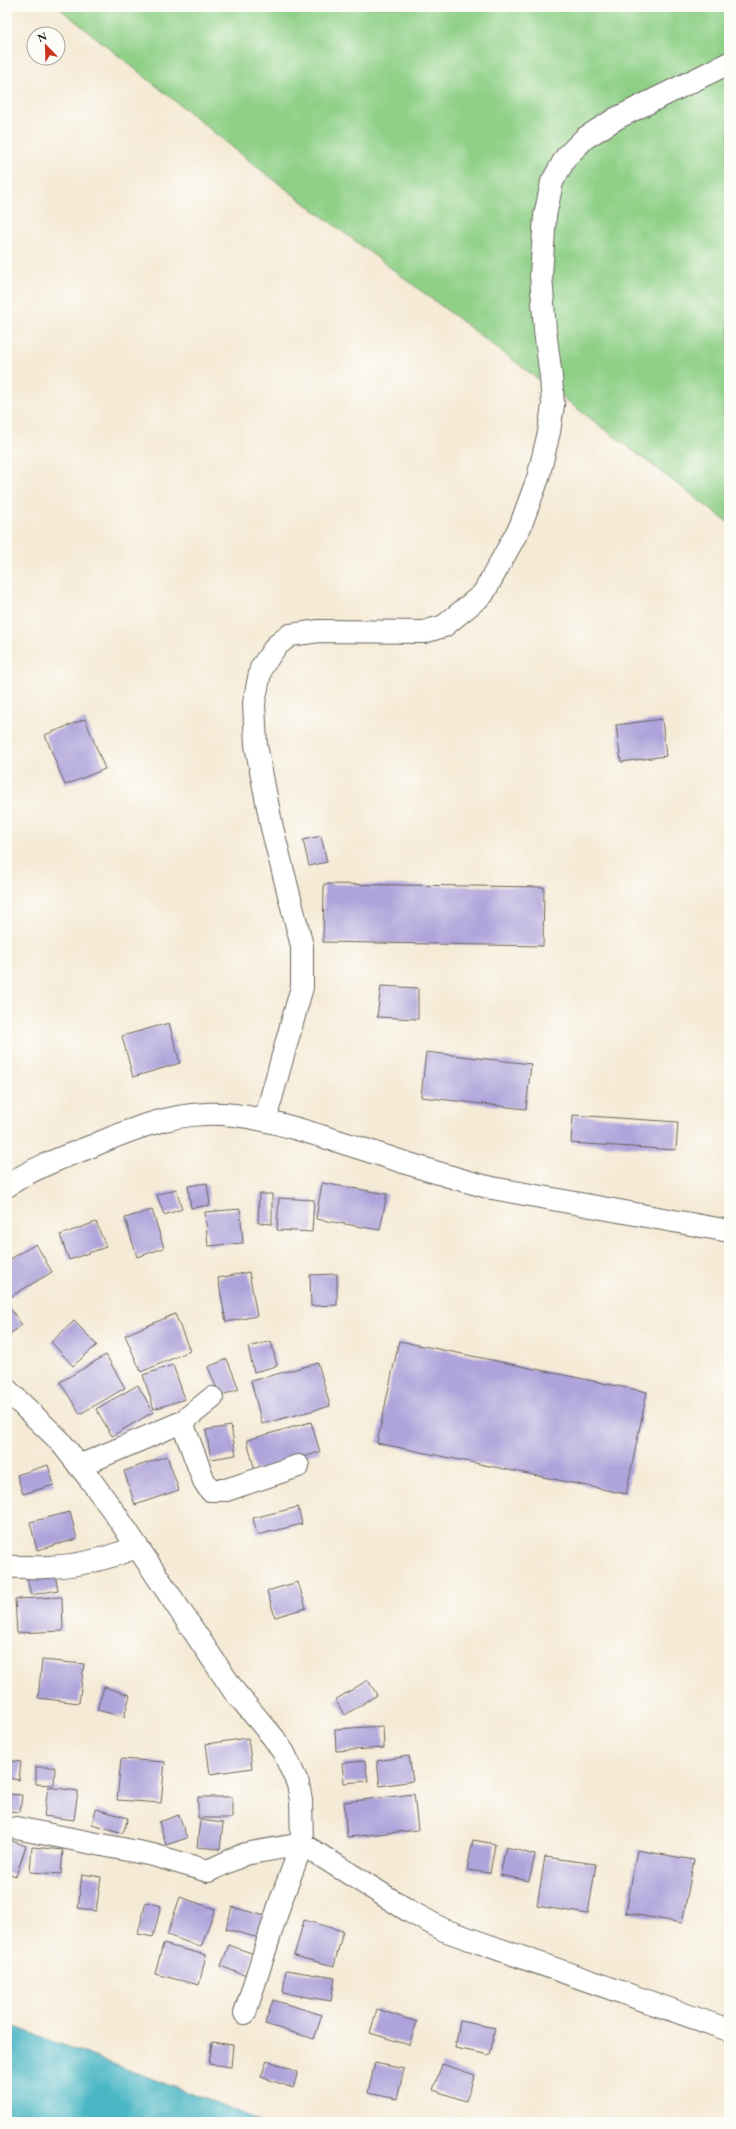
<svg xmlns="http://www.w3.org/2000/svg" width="736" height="2129" font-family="'EB Garamond',serif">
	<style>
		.green { fill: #8fd087; stroke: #567652 }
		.water { fill: #49b6c4; stroke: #326970 }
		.building { fill: #aea3da }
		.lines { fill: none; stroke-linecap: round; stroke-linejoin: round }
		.minor-casing { stroke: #68645d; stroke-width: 24 }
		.tertiary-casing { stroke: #68645d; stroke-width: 24 }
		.minor { stroke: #fff; stroke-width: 22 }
		.tertiary { stroke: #fff; stroke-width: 22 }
	</style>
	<rect width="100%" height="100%" fill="#fdfcf7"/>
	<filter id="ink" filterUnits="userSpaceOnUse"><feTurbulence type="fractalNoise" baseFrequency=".025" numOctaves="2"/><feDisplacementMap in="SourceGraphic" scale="8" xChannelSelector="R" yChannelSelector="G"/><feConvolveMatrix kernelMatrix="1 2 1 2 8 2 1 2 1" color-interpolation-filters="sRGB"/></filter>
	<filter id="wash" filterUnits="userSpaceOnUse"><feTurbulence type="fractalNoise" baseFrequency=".012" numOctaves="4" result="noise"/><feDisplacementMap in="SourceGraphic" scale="16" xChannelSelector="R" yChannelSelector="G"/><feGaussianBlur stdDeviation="0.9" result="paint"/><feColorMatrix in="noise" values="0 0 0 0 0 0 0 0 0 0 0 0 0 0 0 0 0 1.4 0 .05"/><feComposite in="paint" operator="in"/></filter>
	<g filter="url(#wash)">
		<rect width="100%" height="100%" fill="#f5ead5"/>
		<path class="green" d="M 58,7 L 729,7 L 729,523 L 261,170 Z"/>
		<path class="water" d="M 7,2024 L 235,2110 L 260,2122 L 7,2122 Z"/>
		<g id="blocks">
			<path class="building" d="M 85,719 L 105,769 L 65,785 L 45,735 Z
				M 662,719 L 666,756 L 621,762 L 616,725 Z
				M 321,836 L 327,862 L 309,866 L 303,840 Z
				M 324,884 L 544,887 L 543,946 L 323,942 Z
				M 381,986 L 418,988 L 418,1019 L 377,1017 Z
				M 169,1023 L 180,1063 L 133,1077 L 122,1036 Z
				M 426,1052 L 531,1064 L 526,1109 L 421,1097 Z
				M 573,1115 L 678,1122 L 676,1150 L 571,1143 Z
				M 207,1183 L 210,1205 L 191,1208 L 188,1186 Z
				M 322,1183 L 387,1194 L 380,1230 L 316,1219 Z
				M 176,1189 L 182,1209 L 164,1215 L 157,1195 Z
				M 259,1194 L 272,1194 L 272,1224 L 258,1223 Z
				M 279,1198 L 314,1200 L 312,1232 L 277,1230 Z
				M 240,1209 L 243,1243 L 208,1246 L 205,1212 Z
				M 152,1210 L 164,1248 L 137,1257 L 125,1218 Z
				M 96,1222 L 106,1247 L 69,1260 L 60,1235 Z
				M 36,1244 L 52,1272 L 10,1297 L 7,1292 L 7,1261 Z
				M 249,1272 L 257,1316 L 226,1322 L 218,1278 Z
				M 337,1274 L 337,1305 L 311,1306 L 310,1275 Z
				M 7,1304 L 22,1325 L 7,1336 Z
				M 175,1314 L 190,1351 L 141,1372 L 125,1335 Z
				M 74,1321 L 97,1345 L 73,1366 L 51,1342 Z
				M 271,1341 L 277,1366 L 254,1372 L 248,1347 Z
				M 399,1341 L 647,1392 L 626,1494 L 377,1443 Z
				M 106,1355 L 125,1388 L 80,1414 L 60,1382 Z
				M 227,1359 L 239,1389 L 220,1396 L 208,1367 Z
				M 318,1363 L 330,1406 L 262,1424 L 251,1381 Z
				M 173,1365 L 185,1399 L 154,1409 L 143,1375 Z
				M 138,1385 L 153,1412 L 112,1436 L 96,1409 Z
				M 311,1422 L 320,1452 L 255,1471 L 247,1440 Z
				M 231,1426 L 236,1455 L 211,1459 L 206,1430 Z
				M 167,1456 L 179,1490 L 135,1505 L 124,1471 Z
				M 48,1465 L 54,1485 L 23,1494 L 17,1475 Z
				M 298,1507 L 302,1524 L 257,1535 L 253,1518 Z
				M 70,1512 L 77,1539 L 37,1550 L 30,1522 Z
				M 54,1569 L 58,1590 L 31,1595 L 26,1574 Z
				M 298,1582 L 306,1608 L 275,1617 L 267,1591 Z
				M 62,1597 L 63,1631 L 17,1633 L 15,1599 Z
				M 42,1660 L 84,1664 L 79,1703 L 38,1698 Z
				M 368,1680 L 377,1695 L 345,1715 L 335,1700 Z
				M 104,1687 L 130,1695 L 124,1717 L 97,1710 Z
				M 383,1726 L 384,1748 L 336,1751 L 335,1729 Z
				M 248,1738 L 252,1768 L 210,1774 L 206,1744 Z
				M 409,1756 L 413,1781 L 380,1786 L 377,1761 Z
				M 121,1759 L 165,1762 L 161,1803 L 117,1800 Z
				M 7,1760 L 21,1762 L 19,1780 L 7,1778 Z
				M 365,1761 L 368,1781 L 344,1783 L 342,1763 Z
				M 36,1767 L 55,1767 L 54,1785 L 36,1784 Z
				M 48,1787 L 78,1791 L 74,1820 L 44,1816 Z
				M 7,1794 L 22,1795 L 20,1812 L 7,1811 Z
				M 414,1794 L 418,1830 L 347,1837 L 344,1802 Z
				M 198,1797 L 232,1797 L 232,1818 L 198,1818 Z
				M 96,1809 L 128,1818 L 123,1833 L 92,1824 Z
				M 179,1815 L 187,1838 L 166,1845 L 159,1822 Z
				M 200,1820 L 223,1823 L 220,1849 L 197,1847 Z
				M 7,1839 L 26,1846 L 16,1876 L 7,1873 Z
				M 473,1840 L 495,1844 L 490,1873 L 467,1870 Z
				M 32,1847 L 63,1850 L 61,1874 L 30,1872 Z
				M 506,1847 L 535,1855 L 529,1881 L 500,1875 Z
				M 637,1850 L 694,1860 L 682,1923 L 626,1913 Z
				M 545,1857 L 596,1864 L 588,1914 L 537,1906 Z
				M 82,1874 L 101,1877 L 96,1911 L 78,1908 Z
				M 180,1897 L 215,1909 L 201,1947 L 167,1935 Z
				M 146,1902 L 161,1906 L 153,1937 L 138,1934 Z
				M 232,1907 L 265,1916 L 259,1938 L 226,1929 Z
				M 304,1920 L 343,1931 L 334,1966 L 294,1956 Z
				M 163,1944 L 206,1955 L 199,1985 L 155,1974 Z
				M 229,1945 L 254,1954 L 246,1976 L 221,1966 Z
				M 286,1970 L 335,1978 L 331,2001 L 283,1993 Z
				M 273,2000 L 322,2015 L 314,2039 L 265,2024 Z
				M 377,2009 L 417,2022 L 409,2045 L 370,2033 Z
				M 460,2021 L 495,2028 L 490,2055 L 455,2048 Z
				M 212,2042 L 233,2045 L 231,2067 L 209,2064 Z
				M 267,2060 L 298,2072 L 293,2088 L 261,2077 Z
				M 375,2063 L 404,2069 L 397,2099 L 368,2093 Z
				M 442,2064 L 475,2075 L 466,2101 L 433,2090 Z"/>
		</g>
	</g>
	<g filter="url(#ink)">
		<use href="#blocks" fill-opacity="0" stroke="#68645d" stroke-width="1"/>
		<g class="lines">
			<defs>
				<path id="minor" d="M 265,1120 L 302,987 L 302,946 L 272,828 L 256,745 L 254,703 L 261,668 L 276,646 L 290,635 L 319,631 L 424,632 L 444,626 L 483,594 L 520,527 L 538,478 L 549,432 L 553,405 L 551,377 L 545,330 L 541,275 L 545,216 L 552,182 L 566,157 L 585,138 L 617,118 L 729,63
					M 7,1390 L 59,1440 L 89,1478 L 114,1512 L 234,1691 L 273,1737 L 284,1753 L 298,1784 L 301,1800 L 302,1844 L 409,1911 L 444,1930 L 729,2030
					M 182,1422 L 204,1481 L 210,1490 L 226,1490 L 298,1466
					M 79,1466 L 182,1422 L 212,1398
					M 7,1567 C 20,1566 34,1568 47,1567 C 79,1566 107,1559 136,1547
					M 16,1828 L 153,1855 L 208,1871 L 245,1854 L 302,1844 L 280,1903 L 245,2013"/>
				<path id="tertiary" d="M 7,1186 C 32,1168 64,1157 92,1146 C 127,1131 167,1115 205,1114 C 243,1112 285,1125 321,1136 C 378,1153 435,1174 492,1188 L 729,1231"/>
			</defs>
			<use href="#minor" class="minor-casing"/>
			<use href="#tertiary" class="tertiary-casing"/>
			<use href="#minor" class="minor"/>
			<use href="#tertiary" class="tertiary"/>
		</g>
	</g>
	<rect width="736" height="2129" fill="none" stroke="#fdfcf7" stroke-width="24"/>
	<g transform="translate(46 46) rotate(337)"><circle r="19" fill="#fdfcf7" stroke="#a3a29f"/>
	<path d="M0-3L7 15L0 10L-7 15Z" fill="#c8321e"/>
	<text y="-6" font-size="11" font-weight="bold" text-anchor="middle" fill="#1c1c1c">N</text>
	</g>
</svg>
